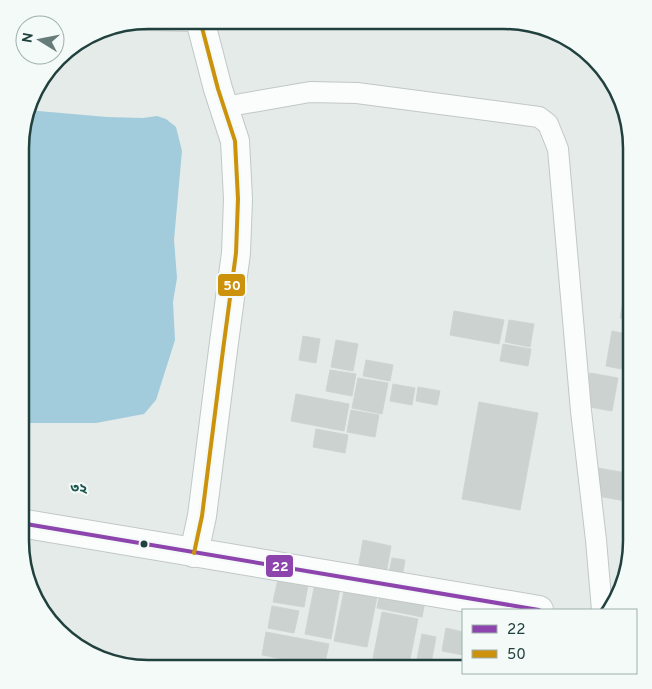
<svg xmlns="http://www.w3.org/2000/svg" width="652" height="689" font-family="Overpass,'Noto Sans Bengali',sans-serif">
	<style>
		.water { fill: #a2ccdc }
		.building { fill: #ccd2d0; stroke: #ced4d2 }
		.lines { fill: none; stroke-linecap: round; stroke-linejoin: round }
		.street-casing { stroke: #c2c8c6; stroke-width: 22 }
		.secondary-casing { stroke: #c0c9c7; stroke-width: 30 }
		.street { stroke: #fbfcfc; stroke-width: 20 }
		.secondary { stroke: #fbfcfc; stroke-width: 28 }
		.bus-1-casing { stroke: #f3faf7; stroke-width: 8 }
		.bus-2-casing { stroke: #f3faf7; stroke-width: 8 }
		.bus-1 { stroke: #8e44ad; stroke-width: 4 }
		.bus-2 { stroke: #cc920c; stroke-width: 4 }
		.bus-dot { fill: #20413d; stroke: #f3faf7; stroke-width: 2 }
		.labels { text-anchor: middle; stroke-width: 4; stroke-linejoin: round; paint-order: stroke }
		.neighbourhood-label { font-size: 14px; font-weight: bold; fill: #1a5550; stroke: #f3faf7 }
		.rim { fill: none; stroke: #20413d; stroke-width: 2.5 }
		.line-badge { stroke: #f3faf7; stroke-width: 2 }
		.badge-label { font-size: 14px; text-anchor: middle; font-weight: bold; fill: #fff }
	</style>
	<rect width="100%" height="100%" fill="#e5ebe9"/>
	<path class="water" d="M 27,110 L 107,117 L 143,118 L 157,116 L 166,119 L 176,127 L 182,151 L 174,240 L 177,278 L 173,302 L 175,340 L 156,400 L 144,414 L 96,423 L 21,423 L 22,123 Z"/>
	<path class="building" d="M 623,302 L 632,303 L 632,320 L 620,318 Z
		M 454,311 L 504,320 L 499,344 L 450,335 Z
		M 509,320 L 534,324 L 530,347 L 505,342 Z
		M 612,331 L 627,334 L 621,369 L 606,366 Z
		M 303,336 L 320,339 L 316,363 L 299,360 Z
		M 336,340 L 358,344 L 353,371 L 331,367 Z
		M 503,344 L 531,349 L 528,366 L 500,361 Z
		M 366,360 L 393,365 L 390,381 L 363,376 Z
		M 330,370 L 356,374 L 352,396 L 326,391 Z
		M 590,373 L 618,378 L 612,411 L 584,406 Z
		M 358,378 L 388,383 L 382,414 L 352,408 Z
		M 393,384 L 415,388 L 412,405 L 390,401 Z
		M 418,387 L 440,391 L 437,405 L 416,401 Z
		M 296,394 L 349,404 L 344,431 L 291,421 Z
		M 479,402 L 538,413 L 520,510 L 462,499 Z
		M 351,410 L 379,415 L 375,437 L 347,432 Z
		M 316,429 L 348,435 L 345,453 L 313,447 Z
		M 598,468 L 632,474 L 631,502 L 592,495 Z
		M 363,540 L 391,546 L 386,574 L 358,569 Z
		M 392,558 L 405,560 L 402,577 L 389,574 Z
		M 278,579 L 308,585 L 304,607 L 273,602 Z
		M 315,583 L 340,588 L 331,639 L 305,634 Z
		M 344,591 L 377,597 L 367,647 L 334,641 Z
		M 380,592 L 425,601 L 422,617 L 377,608 Z
		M 272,606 L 299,611 L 294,633 L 268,628 Z
		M 382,612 L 418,619 L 408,669 L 371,669 Z
		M 446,628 L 463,632 L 463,655 L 442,651 Z
		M 266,632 L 329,644 L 324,667 L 262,655 Z
		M 422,634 L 436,637 L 430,669 L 415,669 Z"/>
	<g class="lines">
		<defs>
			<path id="street" d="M 147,20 L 200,21
				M 224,107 L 310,92 L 357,93 L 539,117 L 548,124 L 558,149 L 581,411 L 596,540 L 602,610"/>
			<path id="secondary" d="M 20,523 L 539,610
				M 194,553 L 202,516 L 223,350 L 236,253 L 238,199 L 235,141 L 218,89 L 200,20"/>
		</defs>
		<use href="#street" class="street-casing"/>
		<use href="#secondary" class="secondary-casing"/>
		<use href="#street" class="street"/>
		<use href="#secondary" class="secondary"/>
		<defs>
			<path id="bus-1" d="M 20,523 L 539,610"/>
			<path id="bus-2" d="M 194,553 L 202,516 L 223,350 L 236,253 L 238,199 L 235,141 L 218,89 L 200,20"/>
		</defs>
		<use href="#bus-1" class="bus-1-casing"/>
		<use href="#bus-2" class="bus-2-casing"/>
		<use href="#bus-1" class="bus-1"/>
		<use href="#bus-2" class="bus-2"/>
	</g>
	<circle class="bus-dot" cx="144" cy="544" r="4.5"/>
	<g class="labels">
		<g class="neighbourhood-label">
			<text x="79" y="493">৩২</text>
		</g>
	</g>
	<path d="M0 0H652V689H0ZM148 29H504A119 119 0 0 1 623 148V541A119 119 0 0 1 504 660H148A119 119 0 0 1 29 541V148A119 119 0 0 1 148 29Z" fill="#f3faf7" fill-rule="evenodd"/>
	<path class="rim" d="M148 29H504A119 119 0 0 1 623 148V541A119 119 0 0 1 504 660H148A119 119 0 0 1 29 541V148A119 119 0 0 1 148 29Z"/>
	<g class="line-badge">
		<rect x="217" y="273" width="29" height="24" rx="5" fill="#cc920c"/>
		<rect x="265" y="554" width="29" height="24" rx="5" fill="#8e44ad"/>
	</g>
	<g class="badge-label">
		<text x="232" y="290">50</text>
		<text x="280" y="571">22</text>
	</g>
	<rect x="462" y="609" width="175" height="65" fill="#f3faf7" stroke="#9fb0ad"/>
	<rect x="472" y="625" width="25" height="8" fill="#8e44ad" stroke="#9fb0ad"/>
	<text x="507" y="634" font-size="15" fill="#20413d">22</text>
	<rect x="472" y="650" width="25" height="8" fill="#cc920c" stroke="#9fb0ad"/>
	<text x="507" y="659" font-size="15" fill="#20413d">50</text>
	<g transform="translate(40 40) rotate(280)"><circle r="24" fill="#f3faf7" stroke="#9fb0ad"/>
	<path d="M0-4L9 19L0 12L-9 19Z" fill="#657c79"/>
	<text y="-8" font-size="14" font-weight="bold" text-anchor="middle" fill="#20413d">N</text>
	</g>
</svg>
